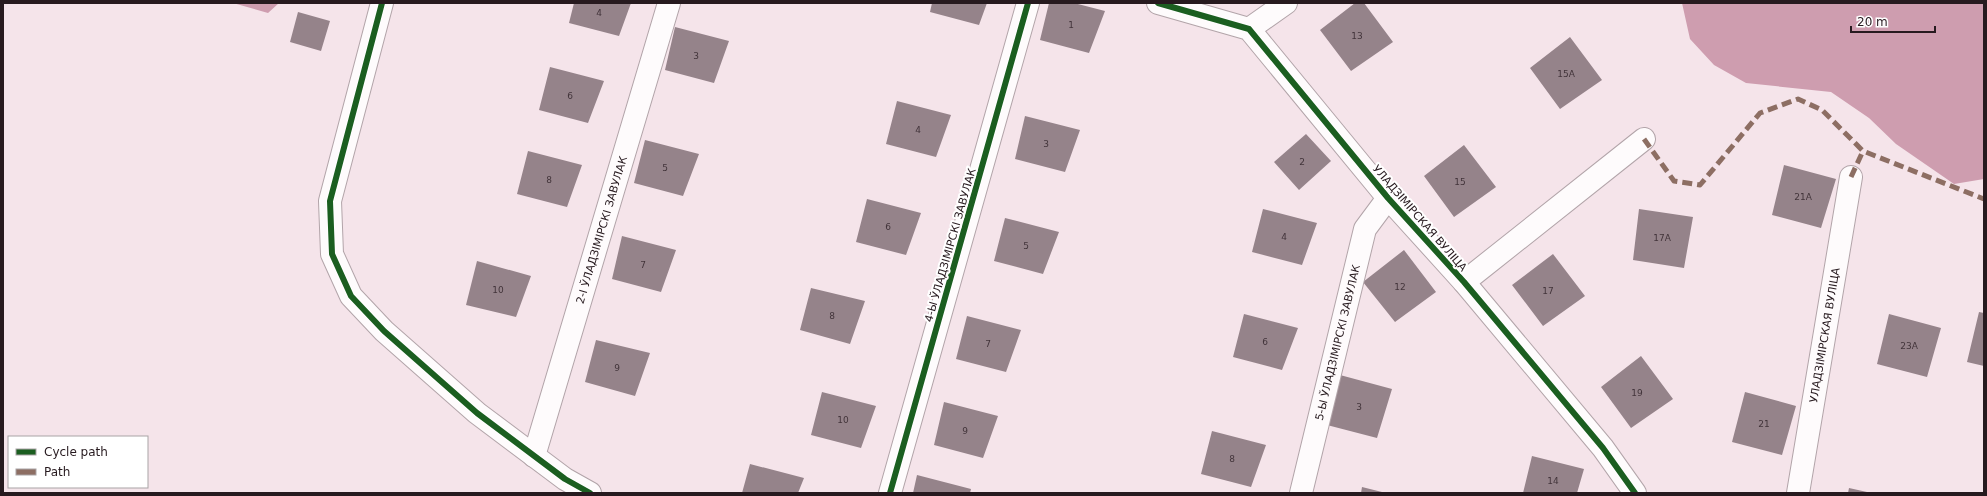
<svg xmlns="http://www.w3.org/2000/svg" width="1987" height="496" font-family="'DejaVu Sans',sans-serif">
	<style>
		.water { fill: #ce9daf }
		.building { fill: #95838a }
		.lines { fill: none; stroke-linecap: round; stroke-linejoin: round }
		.street-casing { stroke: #b2a4a9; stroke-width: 24 }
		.street { stroke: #fefbfc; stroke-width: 22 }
		.quiet { stroke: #8d6e63; stroke-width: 5; stroke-dasharray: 10 5; stroke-linecap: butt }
		.cycleway-casing { stroke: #fff; stroke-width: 8 }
		.cycleway { stroke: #1b5e20; stroke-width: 6 }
		.labels { text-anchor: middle; stroke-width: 4; stroke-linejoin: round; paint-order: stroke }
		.number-label { font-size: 9px; fill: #42343a }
		.street-label { font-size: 11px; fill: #271a1f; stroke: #fff }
	</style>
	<rect width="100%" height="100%" fill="#f5e4ea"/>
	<path class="water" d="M 233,3 L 279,3 L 268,13 Z
		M 1682,3 L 1984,3 L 1984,179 L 1954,184 L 1896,144 L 1869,118 L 1831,92 L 1746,83 L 1714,65 L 1690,39 Z"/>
	<path class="building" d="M 574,3 L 631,3 L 619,36 L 569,23 Z
		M 932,3 L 987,3 L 979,25 L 930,12 Z
		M 1049,3 L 1074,3 L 1105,11 L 1089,53 L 1040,40 Z
		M 1355,3 L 1364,3 L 1393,42 L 1351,71 L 1320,30 Z
		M 298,12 L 330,21 L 321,51 L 290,42 Z
		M 675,27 L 729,41 L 714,83 L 665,70 Z
		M 1570,37 L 1602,80 L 1560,109 L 1530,68 Z
		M 550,67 L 604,81 L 588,123 L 539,110 Z
		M 897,101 L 951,115 L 936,157 L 886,144 Z
		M 1025,116 L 1080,130 L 1065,172 L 1015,159 Z
		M 1306,134 L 1331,161 L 1299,190 L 1274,162 Z
		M 645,140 L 699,154 L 683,196 L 634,183 Z
		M 1464,145 L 1496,187 L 1454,217 L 1424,176 Z
		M 528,151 L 582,165 L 567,207 L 517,194 Z
		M 1784,165 L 1836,179 L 1821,228 L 1772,215 Z
		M 867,199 L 921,213 L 906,255 L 856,242 Z
		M 1263,209 L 1317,223 L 1302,265 L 1252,252 Z
		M 1639,209 L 1693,217 L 1684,268 L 1633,260 Z
		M 1005,218 L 1059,232 L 1043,274 L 994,261 Z
		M 622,236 L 676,250 L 661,292 L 612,279 Z
		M 1404,250 L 1436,292 L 1395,322 L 1363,282 Z
		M 1553,254 L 1585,296 L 1543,326 L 1512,285 Z
		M 477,261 L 531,276 L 516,317 L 466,305 Z
		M 811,288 L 865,301 L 850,344 L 800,330 Z
		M 1979,312 L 1984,313 L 1984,366 L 1967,362 Z
		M 1244,314 L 1298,328 L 1282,370 L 1233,357 Z
		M 1889,314 L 1941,328 L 1927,377 L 1877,364 Z
		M 967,316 L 1021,330 L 1006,372 L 956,359 Z
		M 596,340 L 650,353 L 635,396 L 585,382 Z
		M 1641,356 L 1673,399 L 1631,428 L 1601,387 Z
		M 1340,375 L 1392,389 L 1377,438 L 1327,425 Z
		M 822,392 L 876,406 L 861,448 L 811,435 Z
		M 1745,392 L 1796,406 L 1782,455 L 1732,442 Z
		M 944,402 L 998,416 L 983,458 L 934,445 Z
		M 1212,431 L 1266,445 L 1251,487 L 1201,474 Z
		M 1532,456 L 1584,469 L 1577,493 L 1523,493 Z
		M 750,464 L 804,478 L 798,493 L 742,493 Z
		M 917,475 L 971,489 L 970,493 L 913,493 Z
		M 1362,487 L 1382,492 L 1381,493 L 1361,493 Z
		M 1849,488 L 1867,492 L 1867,493 L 1848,493 Z"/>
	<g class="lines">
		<defs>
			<g id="street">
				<path d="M 382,3 L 330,201 L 332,254 L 351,296 L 384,331 L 477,413 L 565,479 L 590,493"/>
				<path d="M 1158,3 L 1249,29 L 1388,198 L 1464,282 L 1603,448 L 1635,493"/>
				<path d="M 1249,29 L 1286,3"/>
				<path d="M 1464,282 L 1644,139"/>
				<path id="s1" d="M 534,456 L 669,3"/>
				<path d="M 890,493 L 1028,3"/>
				<path id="s2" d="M 1301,493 L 1365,229 L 1388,198"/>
				<path id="s3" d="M 1798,493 L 1851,177"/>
			</g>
		</defs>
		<use href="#street" class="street-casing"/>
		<use href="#street" class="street"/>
		<path class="quiet" d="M 1644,139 L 1674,181 L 1700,185 L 1760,113 L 1798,99 L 1822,110 L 1863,151 L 1984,199
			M 1851,177 L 1863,151"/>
		<defs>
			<path id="cycleway" d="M 382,3 L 330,201 L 332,254 L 351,296 L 384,331 L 477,413 L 565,479 L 590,493
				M 1158,3 L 1249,29 L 1388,198 L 1464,282 L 1603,448 L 1635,493
				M 890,493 L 1028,3"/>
		</defs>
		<use href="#cycleway" class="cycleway-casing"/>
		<use href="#cycleway" class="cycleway"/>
	</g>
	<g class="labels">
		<g class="number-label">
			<text x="599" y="16">4</text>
			<text x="1071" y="28">1</text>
			<text x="1357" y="39">13</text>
			<text x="696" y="59">3</text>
			<text x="1566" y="77">15А</text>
			<text x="570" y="99">6</text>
			<text x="918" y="133">4</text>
			<text x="1046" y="147">3</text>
			<text x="1302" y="165">2</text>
			<text x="665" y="171">5</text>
			<text x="549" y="183">8</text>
			<text x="1460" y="185">15</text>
			<text x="1803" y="200">21А</text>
			<text x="888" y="230">6</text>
			<text x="1284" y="240">4</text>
			<text x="1662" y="241">17А</text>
			<text x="1026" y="249">5</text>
			<text x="643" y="268">7</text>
			<text x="1400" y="290">12</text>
			<text x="498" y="293">10</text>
			<text x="1548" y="294">17</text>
			<text x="832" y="319">8</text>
			<text x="1265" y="345">6</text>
			<text x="988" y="347">7</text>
			<text x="1909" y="349">23А</text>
			<text x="617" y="371">9</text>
			<text x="1637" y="396">19</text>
			<text x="1359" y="410">3</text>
			<text x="843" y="423">10</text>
			<text x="1764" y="427">21</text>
			<text x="965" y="434">9</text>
			<text x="1232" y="462">8</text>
			<text x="1553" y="484">14</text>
		</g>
		<g class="street-label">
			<text transform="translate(1420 218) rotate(49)" y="4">УЛАДЗІМІРСКАЯ ВУЛІЦА</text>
			<text dy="4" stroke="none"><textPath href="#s1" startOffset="236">2-І ЎЛАДЗІМІРСКІ ЗАВУЛАК</textPath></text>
			<text transform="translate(950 245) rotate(-74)" y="4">4-Ы ЎЛАДЗІМІРСКІ ЗАВУЛАК</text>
			<text dy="4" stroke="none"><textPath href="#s3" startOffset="160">УЛАДЗІМІРСКАЯ ВУЛІЦА</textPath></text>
			<text dy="4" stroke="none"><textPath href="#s2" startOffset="155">5-Ы ЎЛАДЗІМІРСКІ ЗАВУЛАК</textPath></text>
		</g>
	</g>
	<rect width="1987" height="496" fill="none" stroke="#271a1f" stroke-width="8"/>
	<rect x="8" y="436" width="140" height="52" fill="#ffffff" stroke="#a9a3a5"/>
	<rect x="16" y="449" width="20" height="6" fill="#1b5e20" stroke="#a9a3a5"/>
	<text x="44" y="456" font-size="12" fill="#271a1f">Cycle path</text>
	<rect x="16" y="469" width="20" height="6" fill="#8d6e63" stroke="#a9a3a5"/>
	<text x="44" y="476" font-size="12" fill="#271a1f">Path</text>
	<path d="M1851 26v6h84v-6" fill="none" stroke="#271a1f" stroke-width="2"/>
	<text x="1857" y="26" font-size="12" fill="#271a1f" stroke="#ffffff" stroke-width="3" paint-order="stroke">20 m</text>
</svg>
